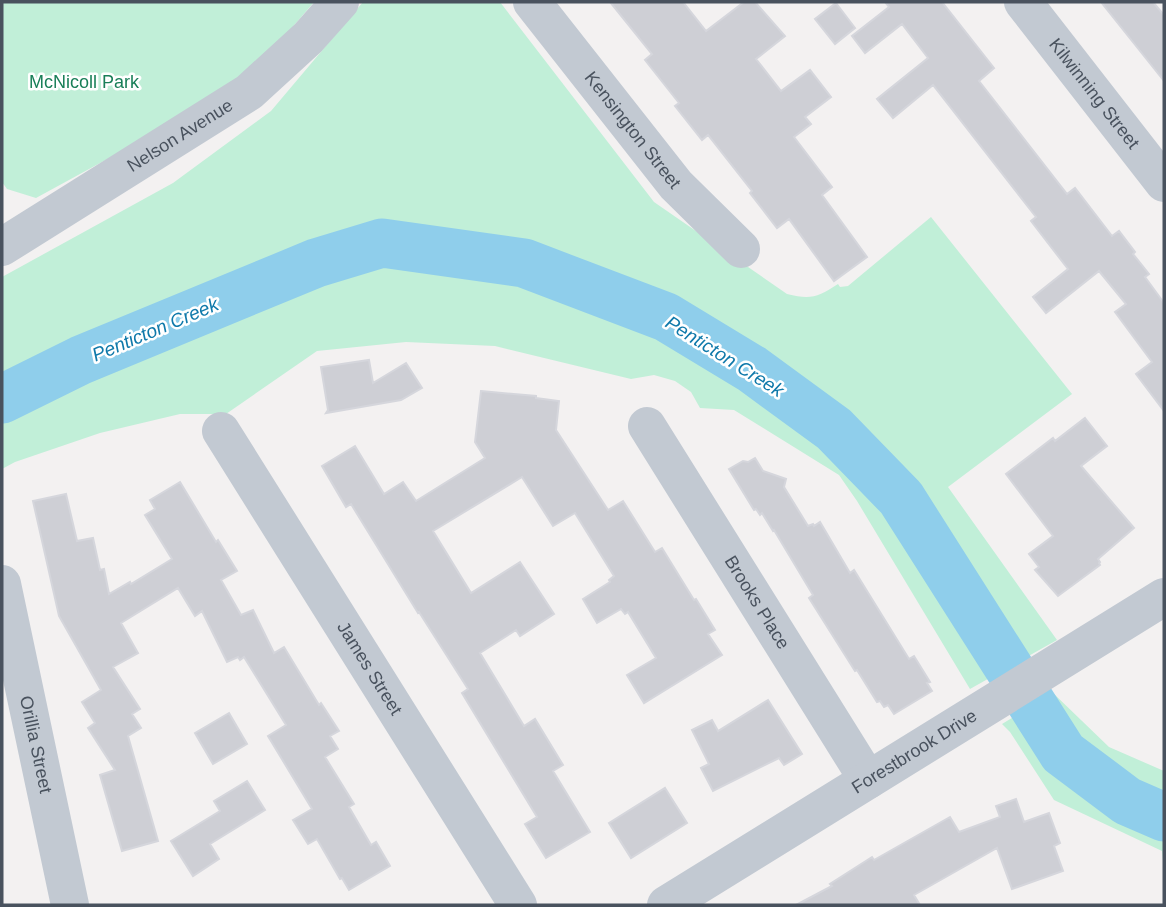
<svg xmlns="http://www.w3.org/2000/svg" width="1166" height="907" font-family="Arial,sans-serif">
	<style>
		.green { fill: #c1efd8 }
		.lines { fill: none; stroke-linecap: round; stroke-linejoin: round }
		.river { stroke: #8fceeb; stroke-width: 49 }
		.building { fill: #cecfd5; stroke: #d5d6dc; stroke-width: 2 }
		.minor { stroke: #c2c9d2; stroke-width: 38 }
		.labels { text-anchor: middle; stroke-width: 5; stroke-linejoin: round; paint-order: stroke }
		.park-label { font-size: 18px; fill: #197f58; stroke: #fff }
		.street-label { font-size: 18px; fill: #49525e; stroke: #fff }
		.water-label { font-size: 19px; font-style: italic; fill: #0f79aa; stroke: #fff }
	</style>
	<rect width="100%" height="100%" fill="#f3f1f1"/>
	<path class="green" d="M 2,2 L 314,2 L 243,85 L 36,198 L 7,189 L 2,182 Z
		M 363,2 L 500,2 L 654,202 L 787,294 C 811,300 818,297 838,284 L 840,287 L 848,286 L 931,217 L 1072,394 L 948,487 L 1057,640 L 970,689 L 857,501 L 839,475 L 734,410 L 700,408 L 691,392 L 675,381 L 654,375 L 631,379 L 495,346 L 406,342 L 317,351 L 226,414 L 180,414 L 100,433 L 15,462 L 2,469 L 2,277 L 173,183 L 271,111 Z
		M 1053,693 L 1109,747 L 1164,771 L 1164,870 L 1162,851 L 1054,800 L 1010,732 L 1002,724 Z"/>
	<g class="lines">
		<path class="river" d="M 2,399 L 81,360 L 316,263 L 382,243 L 524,263 L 666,317 L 752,369 L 834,429 L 901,498 L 1063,753 L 1127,801 L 1164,817"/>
	</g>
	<path class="building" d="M 610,2 L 683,2 L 706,31 L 744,2 L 755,2 L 785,36 L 756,59 L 781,91 L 810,70 L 831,97 L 805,117 L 811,124 L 794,137 L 832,187 L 822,195 L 867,257 L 834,281 L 789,219 L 777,228 L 750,193 L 752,191 L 708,135 L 702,140 L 675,106 L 679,103 L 645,60 L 652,54 Z
		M 885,2 L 942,2 L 994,68 L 979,81 L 1067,194 L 1075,188 L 1112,236 L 1119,231 L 1135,252 L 1133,254 L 1149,274 L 1145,277 L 1164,303 L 1164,411 L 1136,374 L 1152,362 L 1115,312 L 1126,304 L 1099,271 L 1046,313 L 1033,297 L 1068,269 L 1031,221 L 1036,217 L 933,85 L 893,118 L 877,99 L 928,58 L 902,24 L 865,53 L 852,36 L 889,7 Z
		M 1101,2 L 1153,2 L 1164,15 L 1164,81 Z
		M 836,3 L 855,28 L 835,44 L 815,19 Z
		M 369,360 L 373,383 L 406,363 L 422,388 L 401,400 L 326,413 L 328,410 L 321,367 Z
		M 481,391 L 536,396 L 536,398 L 559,401 L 556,430 L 608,510 L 623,501 L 655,552 L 662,548 L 694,600 L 696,599 L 715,630 L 708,634 L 722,655 L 644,703 L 627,675 L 656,658 L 628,612 L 625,614 L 621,609 L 597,623 L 583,599 L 610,582 L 609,580 L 614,576 L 575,513 L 553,526 L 522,477 L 433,531 L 471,593 L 520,562 L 554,614 L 520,636 L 516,630 L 480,653 L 524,726 L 535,719 L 563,765 L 553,771 L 590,832 L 546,858 L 525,824 L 537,817 L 462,693 L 468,689 L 419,612 L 418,613 L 351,504 L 346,507 L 322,466 L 355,446 L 384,494 L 403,482 L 416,501 L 485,458 L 475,442 Z
		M 1085,418 L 1107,446 L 1081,466 L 1134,528 L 1098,559 L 1100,562 L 1099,563 L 1100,565 L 1058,596 L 1035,570 L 1039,567 L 1029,554 L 1053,536 L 1006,474 L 1053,438 L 1055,441 Z
		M 755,458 L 763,471 L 786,479 L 784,487 L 808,526 L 813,524 L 814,526 L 820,522 L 850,573 L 854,570 L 909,659 L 914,656 L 930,682 L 927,683 L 932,691 L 894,714 L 888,705 L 884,707 L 880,701 L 877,702 L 857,670 L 855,671 L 809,598 L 813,595 L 774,530 L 773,531 L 762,513 L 760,515 L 756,509 L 754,510 L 729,469 L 743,461 L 748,462 Z
		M 180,482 L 216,542 L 218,540 L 237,571 L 221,580 L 241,615 L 253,610 L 274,653 L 284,647 L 319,705 L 321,703 L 339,731 L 330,736 L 338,749 L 325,757 L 354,804 L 349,807 L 371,845 L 376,842 L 390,866 L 349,890 L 342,878 L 340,879 L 317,839 L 308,844 L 293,820 L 312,809 L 268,736 L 286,725 L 244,657 L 240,660 L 238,657 L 227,662 L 202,611 L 195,616 L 178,588 L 121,623 L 138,653 L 113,667 L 140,709 L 132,714 L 141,728 L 128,736 L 158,841 L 122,851 L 100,775 L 115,770 L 88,728 L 95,723 L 82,702 L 101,690 L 59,616 L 33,501 L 66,494 L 77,541 L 93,538 L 100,570 L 104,569 L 109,594 L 130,582 L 131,584 L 172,559 L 145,515 L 155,509 L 150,500 Z
		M 768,700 L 802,754 L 784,765 L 779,758 L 713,791 L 701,768 L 709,764 L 692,730 L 712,720 L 718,731 Z
		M 229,713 L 247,744 L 213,764 L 195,733 Z
		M 247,781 L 265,810 L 210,844 L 219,859 L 193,876 L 171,841 L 220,811 L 214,801 Z
		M 665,788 L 687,823 L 631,858 L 609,823 Z
		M 1016,799 L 1024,822 L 1049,813 L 1060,843 L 1054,846 L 1063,871 L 1012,889 L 997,848 L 914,895 L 920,905 L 796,905 L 832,886 L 830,884 L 872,857 L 874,860 L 950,817 L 959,832 L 1000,817 L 996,806 Z"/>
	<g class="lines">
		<g class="minor">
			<path id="s1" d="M 532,2 L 676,185 L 741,249"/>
			<path id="s2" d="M 1023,2 L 1164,183"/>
			<path id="s3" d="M 2,247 L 249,92 L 308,38 L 340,2"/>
			<path id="s4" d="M 647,426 L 868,780"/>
			<path id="s5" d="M 221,431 L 518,905"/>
			<path id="s6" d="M 2,584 L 70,905"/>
			<path id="s7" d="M 666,905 L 1164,597"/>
		</g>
	</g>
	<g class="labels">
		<g class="park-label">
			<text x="84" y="88">McNicoll Park</text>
		</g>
		<g class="street-label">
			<text dy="6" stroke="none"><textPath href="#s2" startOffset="116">Kilwinning Street</textPath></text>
			<text dy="6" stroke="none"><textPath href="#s1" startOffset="163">Kensington Street</textPath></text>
			<text dy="6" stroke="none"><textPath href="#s3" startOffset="210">Nelson Avenue</textPath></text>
			<text dy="6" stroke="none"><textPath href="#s4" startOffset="208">Brooks Place</textPath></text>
			<text dy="6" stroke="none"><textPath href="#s5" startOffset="280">James Street</textPath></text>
			<text dy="6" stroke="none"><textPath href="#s6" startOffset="164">Orillia Street</textPath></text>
			<text dy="6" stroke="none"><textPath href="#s7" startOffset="292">Forestbrook Drive</textPath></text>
		</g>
		<g class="water-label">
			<text transform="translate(155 329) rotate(-23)" y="7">Penticton Creek</text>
			<text transform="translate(725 356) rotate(32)" y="7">Penticton Creek</text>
		</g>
	</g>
	<rect width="1166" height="907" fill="none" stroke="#49525e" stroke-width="7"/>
</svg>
